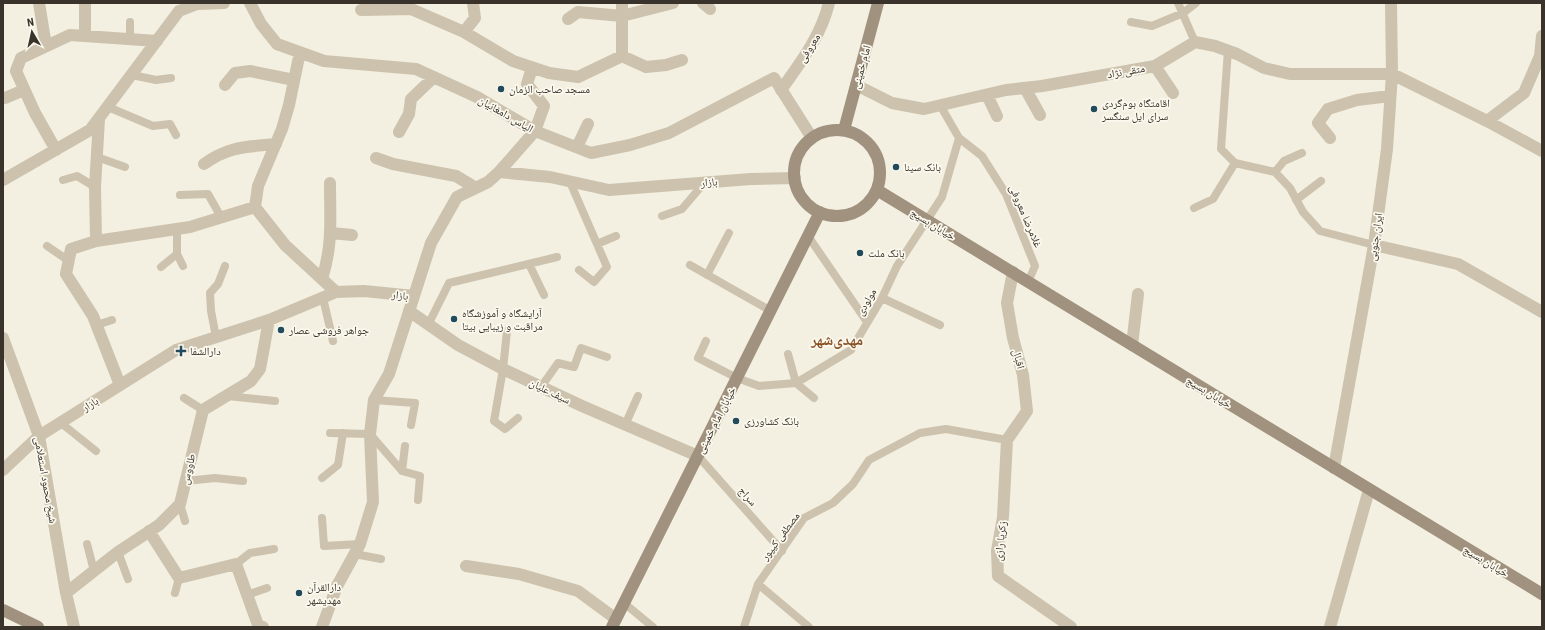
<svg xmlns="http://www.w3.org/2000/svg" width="1545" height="630" font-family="'Roboto Condensed','Noto Naskh Arabic',sans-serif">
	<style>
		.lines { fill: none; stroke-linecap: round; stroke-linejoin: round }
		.lane { stroke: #ccc2ad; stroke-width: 8 }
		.street { stroke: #ccc2ad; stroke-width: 12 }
		.secondary { stroke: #a0927e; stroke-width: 12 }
		.poi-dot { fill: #214b5c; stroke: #fbf8ee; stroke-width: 1.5 }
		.labels { text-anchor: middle; stroke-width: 3.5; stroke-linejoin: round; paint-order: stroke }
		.street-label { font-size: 11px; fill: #3a332b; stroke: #fbf8ee }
		.poi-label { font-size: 11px; fill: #3a332b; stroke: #fbf8ee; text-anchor: start }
		.district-label { font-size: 15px; font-weight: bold; fill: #895225; stroke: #fbf8ee }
	</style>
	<rect width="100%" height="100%" fill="#f3efe1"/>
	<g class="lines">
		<path class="lane" d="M 1178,3 L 1195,42
			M 1131,22 L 1152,26 L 1183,13 L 1196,3
			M 130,39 L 130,22
			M 1228,50 L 1221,149 L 1235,163 L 1275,172 L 1290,188 L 1303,212 L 1320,231 L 1374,245
			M 132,75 L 156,80 L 171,78
			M 940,105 L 959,138 L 982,156 L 1006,194 L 1035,266 L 1028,282
			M 108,107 L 153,126 L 170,124 L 176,135
			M 97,157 L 125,167
			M 1275,172 L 1284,161 L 1302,153
			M 63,180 L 77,176 L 95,187
			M 570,182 L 607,267 L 594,282 L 579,270
			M 180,195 L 208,194 L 221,217
			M 1296,200 L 1321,181
			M 1194,208 L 1213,199 L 1235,163
			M 662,216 L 682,209 L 705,182
			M 808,236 L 867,322
			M 597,244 L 616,236
			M 47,246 L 69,261
			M 177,254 L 183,266
			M 529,264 L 544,295
			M 690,265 L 771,311
			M 161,267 L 177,254 L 177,229
			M 707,275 L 729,233
			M 323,298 L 333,341
			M 882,298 L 940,325
			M 97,325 L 112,320
			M 428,325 L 449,283 L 557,257
			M 507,331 L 503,369 L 494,421 L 505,429 L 518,418
			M 216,337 L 211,311 L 210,293 L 218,284 L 225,266
			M 706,341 L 698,358 L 737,378 L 759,386 L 796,383 L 851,350 L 882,298 L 897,266 L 942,197 L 959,138
			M 788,354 L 796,383 L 814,398
			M 541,387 L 558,363 L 574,367 L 581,348 L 607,357
			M 228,396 L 275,401
			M 184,398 L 203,410
			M 374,400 L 415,403 L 411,425
			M 61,423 L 96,451
			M 625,425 L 638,396
			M 330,433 L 370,434 L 402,471 L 420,476 L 418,500
			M 698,456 L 782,551
			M 402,471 L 405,446
			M 322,478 L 338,465 L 343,433
			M 186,481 L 215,478 L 243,481
			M 180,504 L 185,521
			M 322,518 L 324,546 L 360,544
			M 87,544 L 94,571
			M 118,552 L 128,579
			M 355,554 L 381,559
			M 236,564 L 250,553 L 274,549
			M 758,584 L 809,627
			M 175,593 L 179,578
			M 247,595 L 267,588
			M 624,603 L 653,627
			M 744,627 L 758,584 L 804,518 L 833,503 L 853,484 L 869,460 L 920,433 L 946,429 L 1007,440"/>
		<path class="street" d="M 39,3 L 46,46
			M 250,3 L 261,24 L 277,44 L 324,61 L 416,69 L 477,97 L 535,131 L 591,153 L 630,145 L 669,133 L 774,78 L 812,138
			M 703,3 L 710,9
			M 361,10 L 411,9 L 464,32 L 513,61 L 549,73 L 578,77 L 622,56 L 646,67 L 666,65 L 682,60
			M 568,19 L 578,12 L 622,16 L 673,3
			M 464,32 L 475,18 L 473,3
			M 85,36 L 85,3
			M 1542,36 L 1540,56 L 1542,56
			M 300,52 L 289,105 L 282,129 L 258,186 L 255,207 L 285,245 L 336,292
			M 622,56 L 622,3
			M 1155,66 L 1173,93
			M 225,85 L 235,73 L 250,71 L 294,80
			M 856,85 L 892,103 L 924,109 L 1006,90 L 1042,86 L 1155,66 L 1195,42 L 1215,46 L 1237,54 L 1264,68 L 1290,74 L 1392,74 L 1487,121 L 1524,93 L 1540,56
			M 1025,88 L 1040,115
			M 781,90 C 801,62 821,36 829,3
			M 987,95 L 997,116
			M 5,98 L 24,90
			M 1487,121 L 1542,151
			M 399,132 L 409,114 L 411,99 L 434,77
			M 1330,138 L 1318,123 L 1328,109 L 1357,100 L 1390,96
			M 577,147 L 588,124
			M 56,150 L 35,113 L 16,71 L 21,58 L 70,35 L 157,41
			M 376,158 L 393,164 L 456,176 L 476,188
			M 204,164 C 229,146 246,147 276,144
			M 499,172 L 535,131 L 544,106 L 527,84 L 532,68
			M 3,180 L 90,130 L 179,11 L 197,4 L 224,3
			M 331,233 L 352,235
			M 96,241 L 95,187 L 99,119
			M 1374,245 L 1458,264 L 1542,312
			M 1013,272 L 1007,303 L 1013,338 L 1023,375 L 1027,411 L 1007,440 L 1003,517 L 997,551 L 998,576 L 1071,627
			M 322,279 C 333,244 330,219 330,183
			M 409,311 L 458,345 L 503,369 L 582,406 L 698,456
			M 3,338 L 39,436 L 66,593 L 74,627
			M 1132,345 L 1138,294
			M 120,385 L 93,316 L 66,274 L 71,249 L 96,241 L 190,227 L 255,207
			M 1334,468 L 1374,245 L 1387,149 L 1392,74 L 1391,3
			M 3,470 L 39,436 L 176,350 L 269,320 L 336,292 L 364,291 L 414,296
			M 149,531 L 179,578 L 236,564 L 258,625 L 263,627
			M 466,566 L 519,574 L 578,591 L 616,619
			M 66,593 L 118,552 L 159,525 L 180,504 L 203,410 L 251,381 L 260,369 L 269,320
			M 322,627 L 337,586 L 360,544 L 373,502 L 370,434 L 374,400 L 389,374 L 431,243 L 457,197 L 488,182 L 499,172 L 550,177 L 609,190 L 751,179 L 795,178
			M 1330,627 L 1369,490"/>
		<path class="secondary" d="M 844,130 L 878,3
			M794 173a43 43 0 1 1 86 0a43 43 0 1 1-86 0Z
			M 877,190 L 1542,594
			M 3,610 L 38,627
			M 612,627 L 820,212"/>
	</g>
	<g class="poi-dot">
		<circle cx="501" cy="89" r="4"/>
		<circle cx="1094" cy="109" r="4"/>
		<circle cx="896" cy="167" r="4"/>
		<circle cx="860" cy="253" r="4"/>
		<circle cx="454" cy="319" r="4"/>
		<circle cx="281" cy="330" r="4"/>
		<path d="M179 345h4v4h4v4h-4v4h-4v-4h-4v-4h4z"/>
		<circle cx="736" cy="421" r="4"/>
		<circle cx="299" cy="593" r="4"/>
	</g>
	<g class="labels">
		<g class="street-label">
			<text transform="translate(809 48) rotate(-58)" y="4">معروفی</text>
			<text transform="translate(861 67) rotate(-75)" y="4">امام خمینی</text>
			<text transform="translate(1126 71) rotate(-10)" y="4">متقی نژاد</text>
			<text transform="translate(506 114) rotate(30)" y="4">الیاس دامغانیان</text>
			<text transform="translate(709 182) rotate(-5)" y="4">بازار</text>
			<text transform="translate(1026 216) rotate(67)" y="4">غلامرضا معروفی</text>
			<text transform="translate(933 224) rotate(31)" y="4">خیابان بسیج</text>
			<text transform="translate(1375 237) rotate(-82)" y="4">ایران جنوبی</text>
			<text transform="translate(400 295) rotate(6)" y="4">بازار</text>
			<text transform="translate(866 302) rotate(-60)" y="4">مولودی</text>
			<text transform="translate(1019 359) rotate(75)" y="4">اقبال</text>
			<text transform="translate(550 391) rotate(26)" y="4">سیف علیان</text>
			<text transform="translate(1209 392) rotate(31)" y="4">خیابان بسیج</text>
			<text transform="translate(90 404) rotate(-32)" y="4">بازار</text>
			<text transform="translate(716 420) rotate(-63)" y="4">خیابان امام خمینی</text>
			<text transform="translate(188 469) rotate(-77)" y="4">طاووس</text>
			<text transform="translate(46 480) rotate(80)" y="4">شیخ محمود استعلامی</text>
			<text transform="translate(748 496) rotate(48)" y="4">سراج</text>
			<text transform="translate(780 536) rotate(-53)" y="4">مصطفی کیپور</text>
			<text transform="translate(1000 541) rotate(-84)" y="4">زکریا رازی</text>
			<text transform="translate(1486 561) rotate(31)" y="4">خیابان بسیج</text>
		</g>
		<g class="poi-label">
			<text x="509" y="93">مسجد صاحب الزمان</text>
			<text x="1102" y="107">اقامتگاه بوم‌گردی<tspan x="1102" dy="13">سرای ایل سنگسر</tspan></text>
			<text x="904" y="171">بانک سینا</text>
			<text x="868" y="257">بانک ملت</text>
			<text x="462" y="317">آرایشگاه و آموزشگاه<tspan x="462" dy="13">مراقبت و زیبایی بیتا</tspan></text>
			<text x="289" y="334">جواهر فروشی عصار</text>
			<text x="190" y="355">دارالشفا</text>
			<text x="744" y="425">بانک کشاورزی</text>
			<text x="307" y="591">دارالقرآن<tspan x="307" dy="13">مهدیشهر</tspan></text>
		</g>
		<g class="district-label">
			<text x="837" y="345">مهدی‌شهر</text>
		</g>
	</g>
	<rect width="1545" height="630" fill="none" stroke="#3a332b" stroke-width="8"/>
	<g transform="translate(32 32) rotate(351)" stroke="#fbf8ee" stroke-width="3" paint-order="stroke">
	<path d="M0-3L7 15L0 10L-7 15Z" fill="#3a332b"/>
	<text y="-6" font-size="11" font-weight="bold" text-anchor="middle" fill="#3a332b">N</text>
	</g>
</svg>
